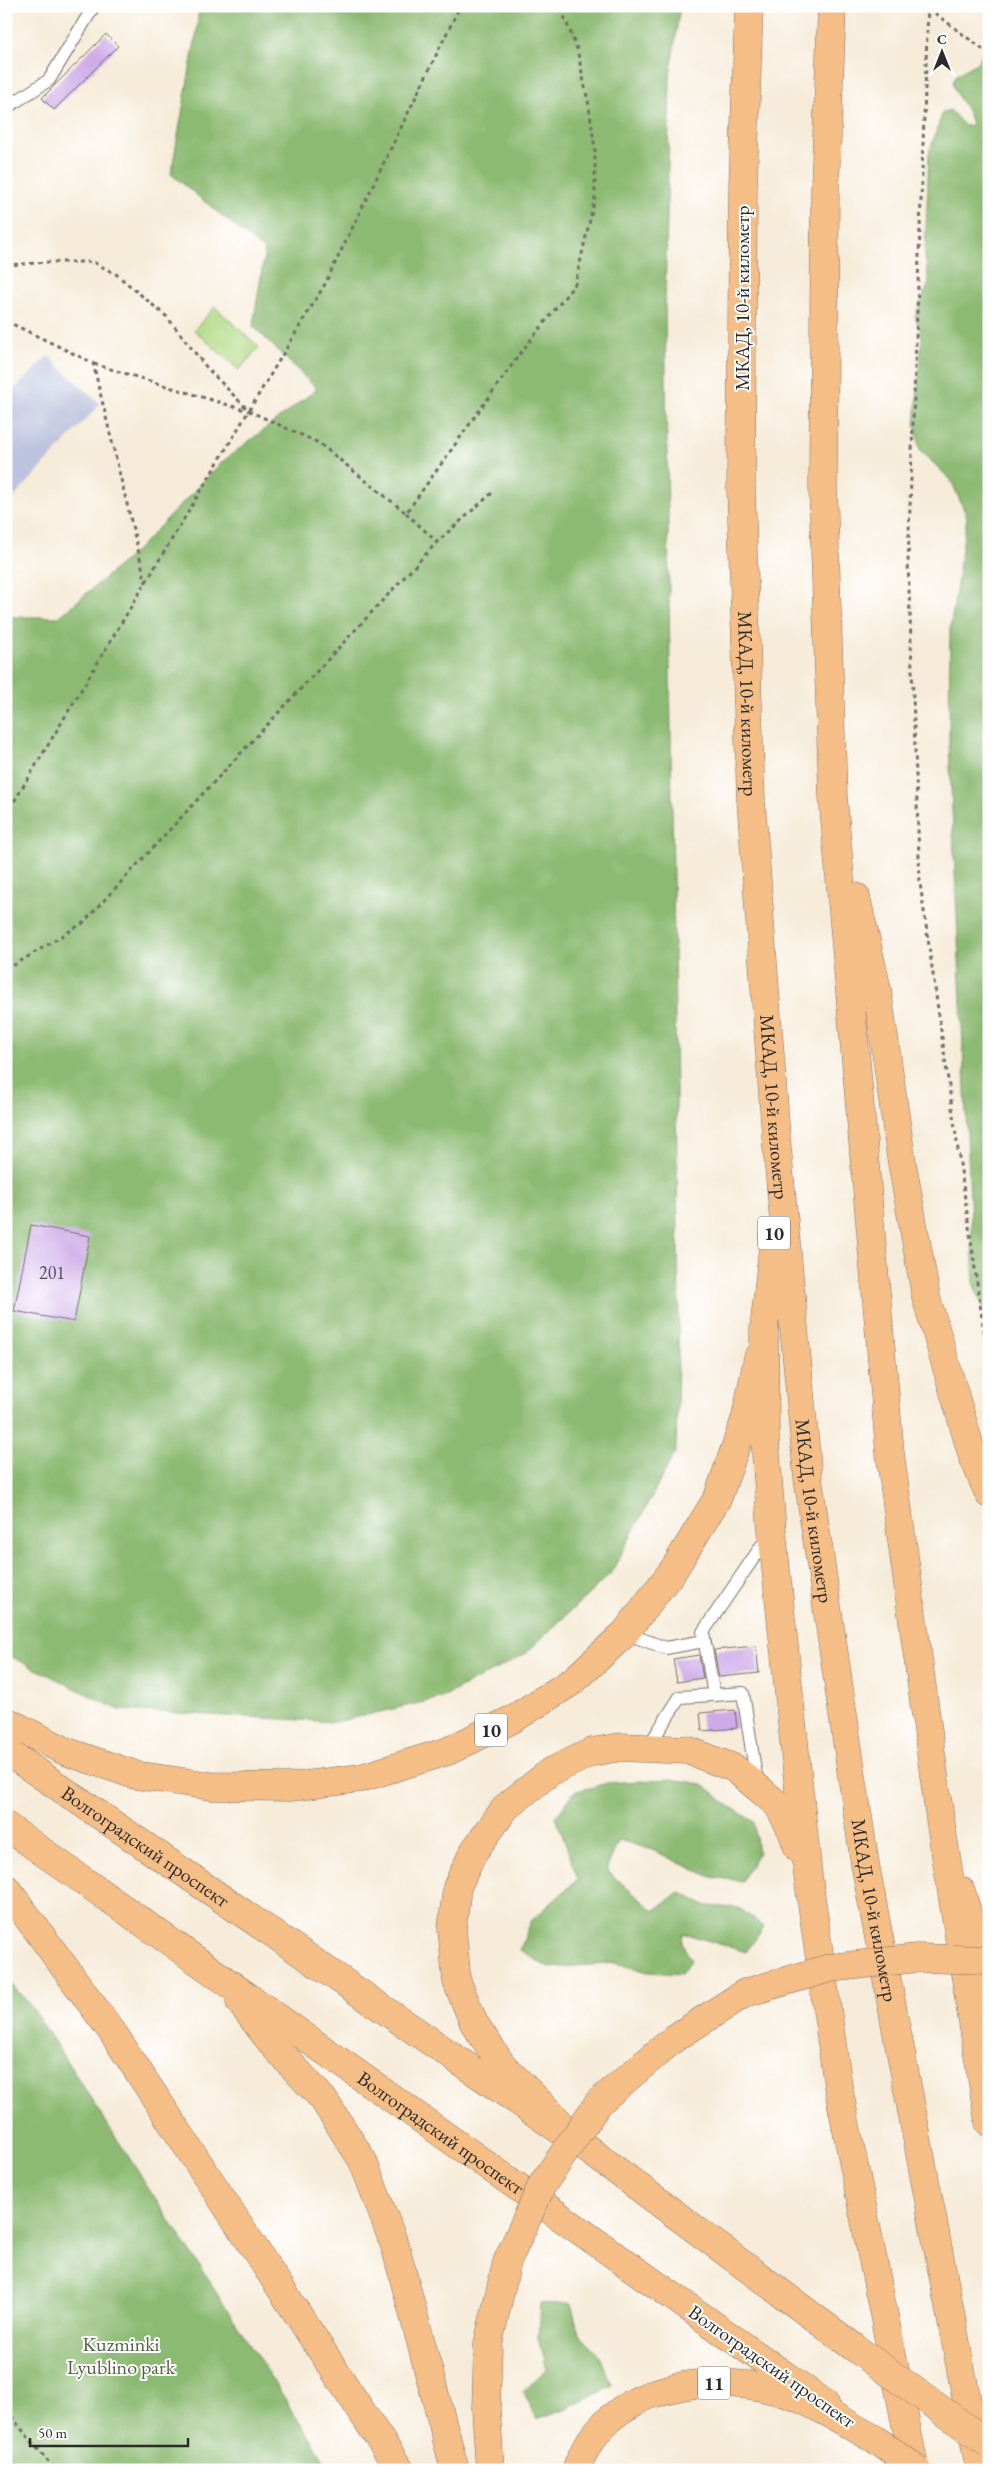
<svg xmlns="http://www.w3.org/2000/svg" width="995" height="2476" font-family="'EB Garamond',serif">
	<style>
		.industrial { fill: #bcc3de }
		.green { fill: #b1da85; stroke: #6e8258 }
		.forest { fill: #8cba72; stroke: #5c724e }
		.building { fill: #ceabe8 }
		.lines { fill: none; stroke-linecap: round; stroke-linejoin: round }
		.lane-casing { stroke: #726e68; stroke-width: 14 }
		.primary-casing { stroke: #726e68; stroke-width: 29 }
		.highway-casing { stroke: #726e68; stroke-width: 29 }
		.path { stroke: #726e68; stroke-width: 3; stroke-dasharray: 4 4; stroke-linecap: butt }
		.lane { stroke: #fff; stroke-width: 12 }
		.primary { stroke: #f6be87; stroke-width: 28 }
		.highway { stroke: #f6be87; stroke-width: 28 }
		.primary-bridge-casing { stroke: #726e68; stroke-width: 29; stroke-linecap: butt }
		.highway-bridge-casing { stroke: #726e68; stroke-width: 29; stroke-linecap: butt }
		.primary-bridge { stroke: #f6be87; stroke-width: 28 }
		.highway-bridge { stroke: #f6be87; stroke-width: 28 }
		.labels { text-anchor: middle; stroke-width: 4; stroke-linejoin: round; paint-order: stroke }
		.number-label { font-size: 18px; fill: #544b5a }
		.shield { fill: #fff; stroke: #6b6b6b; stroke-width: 1 }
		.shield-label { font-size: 19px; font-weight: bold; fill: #2b2b2b }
		.street-label { font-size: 20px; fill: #2b2b2b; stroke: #fff }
		.park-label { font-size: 20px; fill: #536046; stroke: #fff }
	</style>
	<rect width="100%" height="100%" fill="#fff"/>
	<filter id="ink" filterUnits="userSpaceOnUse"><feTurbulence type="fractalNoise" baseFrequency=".02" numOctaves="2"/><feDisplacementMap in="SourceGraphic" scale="10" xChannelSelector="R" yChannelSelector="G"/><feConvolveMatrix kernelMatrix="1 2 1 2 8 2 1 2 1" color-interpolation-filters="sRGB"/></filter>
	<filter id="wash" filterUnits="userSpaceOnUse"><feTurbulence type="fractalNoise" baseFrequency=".0096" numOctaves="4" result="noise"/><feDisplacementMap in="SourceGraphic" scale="20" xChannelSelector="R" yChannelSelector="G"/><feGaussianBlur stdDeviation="1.12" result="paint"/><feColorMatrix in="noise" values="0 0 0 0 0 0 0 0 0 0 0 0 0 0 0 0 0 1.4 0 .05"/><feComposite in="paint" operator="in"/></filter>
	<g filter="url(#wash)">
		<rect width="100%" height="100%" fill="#f6ebd8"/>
		<path class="industrial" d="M 48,356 L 100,404 L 6,506 L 6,397 Z"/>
		<path class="green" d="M 215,307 L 259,347 L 239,370 L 194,330 Z"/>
		<path class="forest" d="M 199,6 L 680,6 L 670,75 L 665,306 L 679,1308 L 676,1451 L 611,1573 L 525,1654 L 441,1698 L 336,1722 L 119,1710 L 6,1654 L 6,617 L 59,617 L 137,550 L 222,462 L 317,389 L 253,326 L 265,251 L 171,174 L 197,30 Z
			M 989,36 L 989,1323 L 974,1285 L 949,743 L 950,630 L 967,517 L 951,480 L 920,450 L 915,424 L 922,336 L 915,316 L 929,283 L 925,256 L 929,153 L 943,112 L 950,110 L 965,126 L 972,125 C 969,107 958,101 954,87 C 949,72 971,70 978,61 C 983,55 983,47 985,39 Z
			M 671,1779 L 703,1784 L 728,1805 L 754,1822 L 758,1853 L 742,1881 L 711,1877 L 650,1849 L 619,1840 L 606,1870 L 654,1911 L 679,1892 L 707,1906 L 739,1908 L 764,1927 L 746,1952 L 683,1933 L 682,1943 L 691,1960 L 681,1974 L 648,1972 L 616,1963 L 549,1968 L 520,1950 L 531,1921 L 578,1879 L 556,1817 L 574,1792 L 607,1783 Z
			M 6,1979 L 31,2006 L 331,2470 L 6,2470 Z
			M 571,2303 L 579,2334 L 600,2356 L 612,2385 L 567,2408 L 537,2419 L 523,2391 L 546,2370 L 538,2338 L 540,2304 Z"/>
		<g id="blocks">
			<path class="building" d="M 106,34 L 118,46 L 54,110 L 42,98 Z
				M 31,1225 L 90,1236 L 74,1322 L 14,1311 Z
				M 756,1646 L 759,1673 L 719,1677 L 714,1650 Z
				M 699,1655 L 703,1678 L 677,1682 L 673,1659 Z
				M 735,1710 L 737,1728 L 702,1731 L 700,1713 Z"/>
		</g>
	</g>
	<g filter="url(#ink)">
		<use href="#blocks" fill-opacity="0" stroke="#726e68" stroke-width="1"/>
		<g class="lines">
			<defs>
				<path id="lane" d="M 6,108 L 49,80 L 94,6
					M 625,1633 L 666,1648 L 704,1641
					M 648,1747 L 680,1697 L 714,1695
					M 757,1783 L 743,1693 L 714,1695 L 703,1632 L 769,1535"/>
				<g id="primary">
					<path d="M 6,1721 L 65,1751 L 135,1775 L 211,1786 L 290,1787 L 361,1778 L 448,1751 L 513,1719 L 573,1681 L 625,1633 L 674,1569 L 718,1497 L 746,1417 L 758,1358"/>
					<path id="s1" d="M 6,1751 L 582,2145 L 855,2348"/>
					<path id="s2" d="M 6,1826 L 824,2403"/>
					<path d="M 6,1888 L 113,2033 L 400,2470"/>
					<path d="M 961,1891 L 989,1985"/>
					<path d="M 240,2002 L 274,2046 L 323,2099 L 363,2161 L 396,2249 L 455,2470"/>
				</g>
				<g id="highway">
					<path id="s3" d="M 749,6 L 743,186 L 741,488 L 751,801 L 776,1136 L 808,1478 L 865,1864 L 980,2470"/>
					<path d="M 832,6 L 825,187 L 823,487 L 833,797 L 890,1453 L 940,1819 L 989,2122"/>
					<path d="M 856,897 L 877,989 L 901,1157 L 926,1297 L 972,1454 L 989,1494"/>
					<path d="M 774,1238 L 764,1329 L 765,1441 L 772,1531 L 808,1876 L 838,2086 L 915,2470"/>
					<path d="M 582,2145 L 502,2065 L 474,2023 L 457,1982 L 452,1929 L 457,1887 L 474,1851 L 506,1807 L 550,1772 L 592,1752 L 621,1747 L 687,1750 L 734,1768 L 757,1787 L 778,1805 L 792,1831 L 798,1848"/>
					<path d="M 576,2470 C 606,2382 714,2369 791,2395 C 820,2406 848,2425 875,2439"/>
				</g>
			</defs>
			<use href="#lane" class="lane-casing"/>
			<use href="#primary" class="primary-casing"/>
			<use href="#highway" class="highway-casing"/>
			<path class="path" d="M 928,6 L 908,562 L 920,883 L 989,1367
				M 951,6 L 928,8 L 989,54
				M 6,265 L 51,262 L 93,262 L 116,274 L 167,317 L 207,368 L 249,411 L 319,443 L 406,513 L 522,351 L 575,284 L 595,198 L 595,150 L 589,106 L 577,49 L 560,6
				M 6,321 L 93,363 L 146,583
				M 94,364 L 248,411
				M 406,513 L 437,542 L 492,493
				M 6,815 L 325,284 L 460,6
				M 6,970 L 83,923 L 437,542
				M 6,2410 L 55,2470"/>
			<use href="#lane" class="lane"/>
			<use href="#primary" class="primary"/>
			<use href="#highway" class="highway"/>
			<defs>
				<path id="primary-bridge" d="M 855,2348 L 989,2444"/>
				<path id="highway-bridge" d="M 875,2439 L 918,2470
					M 490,2470 L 486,2409 L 488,2344 L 507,2262 L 542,2185 L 599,2102 L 675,2038 L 745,1993 L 830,1968 L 917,1958 L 989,1960"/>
			</defs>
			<use href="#primary-bridge" class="primary-bridge-casing"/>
			<use href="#highway-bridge" class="highway-bridge-casing"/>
			<use href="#primary-bridge" class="primary-bridge"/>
			<use href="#highway-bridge" class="highway-bridge"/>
		</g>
	</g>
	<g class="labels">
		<g class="number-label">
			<text x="52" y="1279">201</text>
		</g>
		<g class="shield">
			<rect x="758" y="1216.5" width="32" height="33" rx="4"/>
			<rect x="475" y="1713.5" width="32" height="33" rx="4"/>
			<rect x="698" y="2366.5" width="32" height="33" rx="4"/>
		</g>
		<g class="shield-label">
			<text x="774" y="1240">10</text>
			<text x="491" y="1737">10</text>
			<text x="714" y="2390">11</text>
		</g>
		<g class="street-label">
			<text transform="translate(742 298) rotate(-90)" y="7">МКАД, 10-й километр</text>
			<text dy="7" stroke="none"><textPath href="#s3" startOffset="698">МКАД, 10-й километр</textPath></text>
			<text dy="7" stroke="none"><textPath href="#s3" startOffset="1102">МКАД, 10-й километр</textPath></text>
			<text dy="7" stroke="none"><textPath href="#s3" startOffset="1508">МКАД, 10-й километр</textPath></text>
			<text dy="7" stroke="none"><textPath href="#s1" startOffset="169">Волгоградский проспект</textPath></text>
			<text dy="7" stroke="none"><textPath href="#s3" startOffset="1912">МКАД, 10-й километр</textPath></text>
			<text dy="7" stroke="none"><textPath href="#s2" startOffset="532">Волгоградский проспект</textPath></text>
			<text transform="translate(772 2366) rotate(35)" y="7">Волгоградский проспект</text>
		</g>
		<g class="park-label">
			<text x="121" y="2351">Kuzminki<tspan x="121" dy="23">Lyublino park</tspan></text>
		</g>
	</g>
	<rect width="995" height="2476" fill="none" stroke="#fff" stroke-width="25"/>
	<g transform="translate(942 52)" stroke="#ffffff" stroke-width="4" paint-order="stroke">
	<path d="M0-4L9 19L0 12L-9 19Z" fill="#2b2b2b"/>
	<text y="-8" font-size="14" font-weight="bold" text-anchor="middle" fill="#2b2b2b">С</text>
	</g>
	<path d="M30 2438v8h158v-8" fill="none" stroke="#2b2b2b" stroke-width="2.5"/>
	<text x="38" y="2438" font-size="15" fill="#2b2b2b" stroke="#ffffff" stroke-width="4" paint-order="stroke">50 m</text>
</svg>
